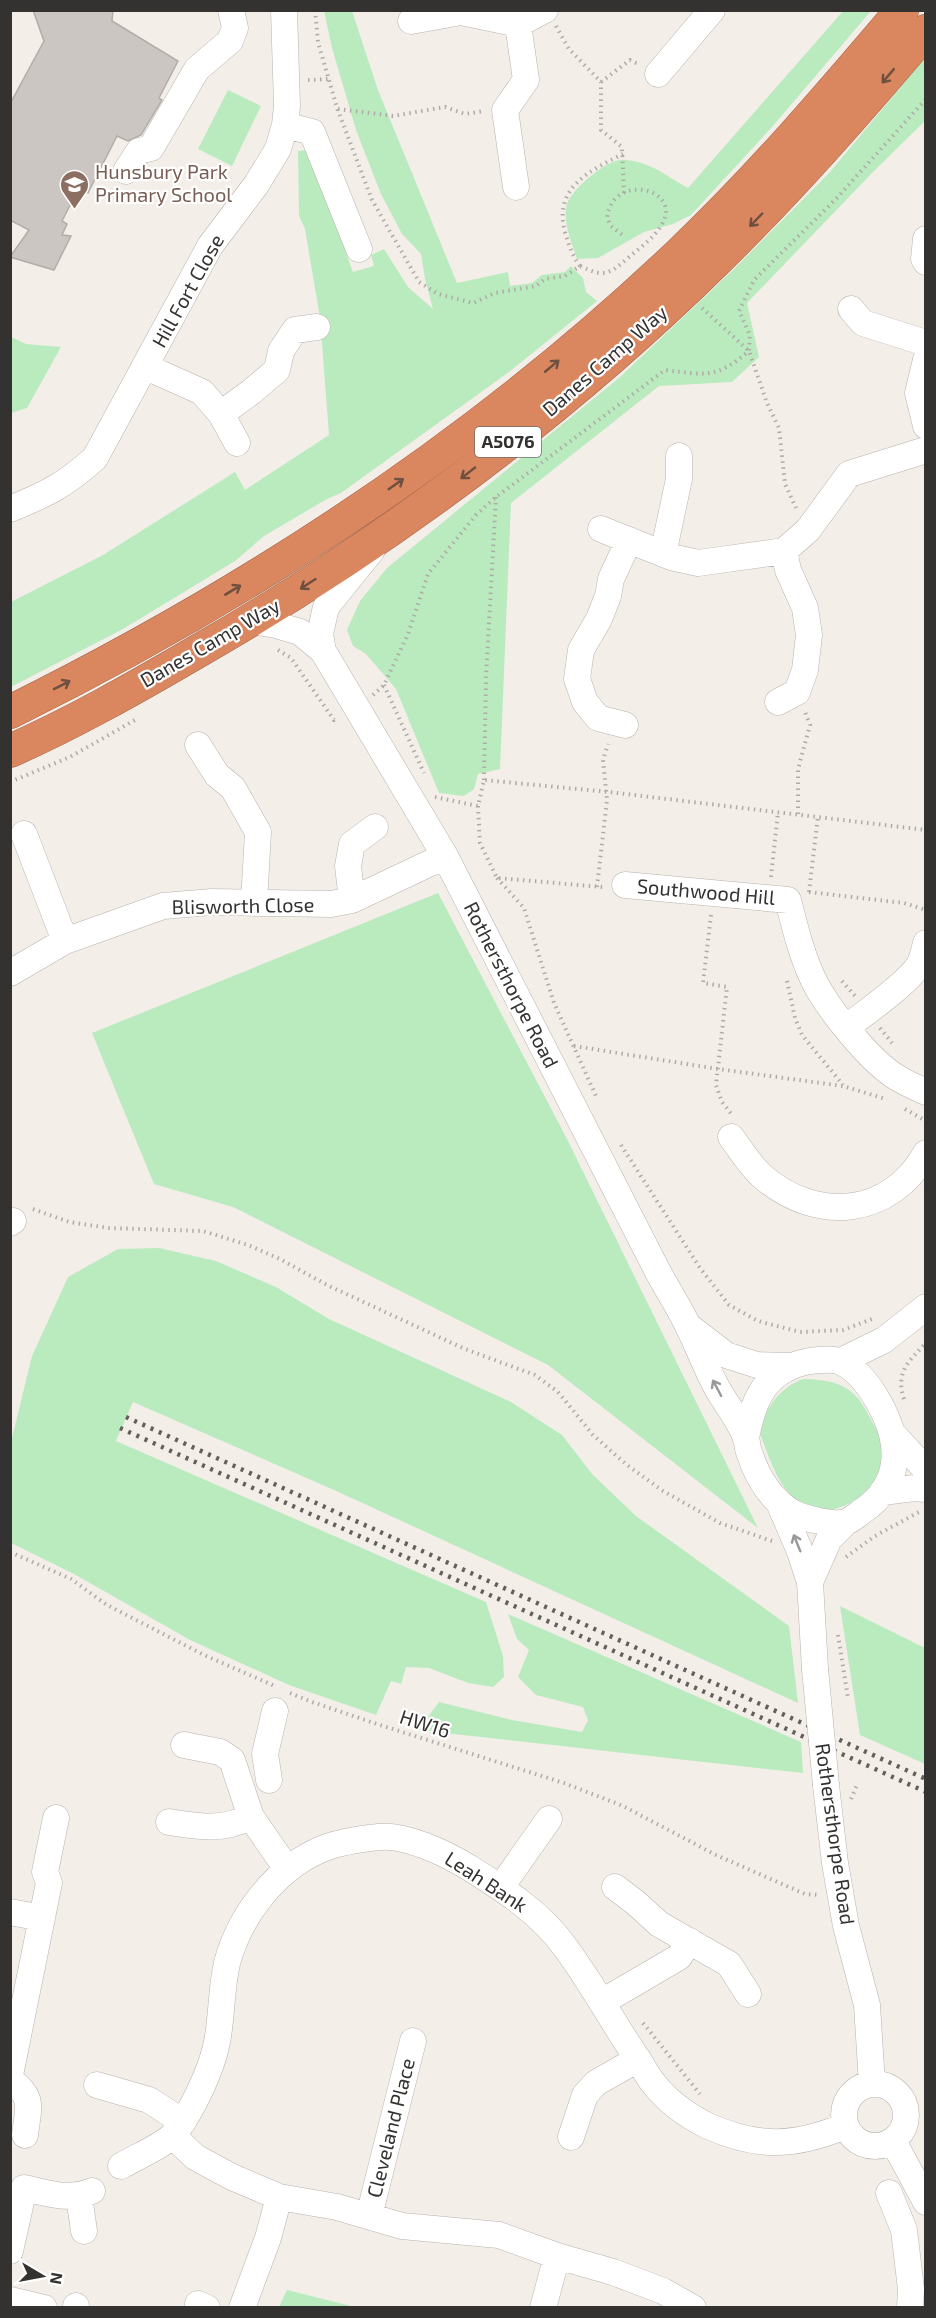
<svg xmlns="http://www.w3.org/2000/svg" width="936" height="2318" font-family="'Exo 2',sans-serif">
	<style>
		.green { fill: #baebbf }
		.building { fill: #cbc6c1; stroke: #b2ada8; stroke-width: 1.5 }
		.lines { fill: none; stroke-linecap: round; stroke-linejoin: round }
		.minor-casing { stroke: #b8b3ae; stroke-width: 27 }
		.highway-casing { stroke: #a0694f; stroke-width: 34 }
		.path { stroke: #afaba7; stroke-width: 4; stroke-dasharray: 1.5 4.5; stroke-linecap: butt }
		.minor { stroke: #fff; stroke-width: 26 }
		.highway { stroke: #da865f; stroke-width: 33 }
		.rail { stroke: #625f5d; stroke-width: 4.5; stroke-dasharray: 3 6; stroke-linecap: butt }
		.minor-bridge-casing { stroke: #b8b3ae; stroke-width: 27; stroke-linecap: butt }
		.minor-bridge { stroke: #fff; stroke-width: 26 }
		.oneway { stroke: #6e4f40 }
		.oneway2 { stroke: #9a9898 }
		.labels { text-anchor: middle; stroke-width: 4.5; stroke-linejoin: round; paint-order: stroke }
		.shield { fill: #fff; stroke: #71706e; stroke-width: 1.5 }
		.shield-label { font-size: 18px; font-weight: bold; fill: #343230 }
		.education-label { font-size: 20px; fill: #785e54; stroke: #fff; text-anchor: start }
		.street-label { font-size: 20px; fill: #343230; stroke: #fff }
	</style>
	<rect width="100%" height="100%" fill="#f4eee9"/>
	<path class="green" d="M 844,10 L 871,11 L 772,127 L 691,215 L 673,224 L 644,232 L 598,258 L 577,259 C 572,243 562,221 567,204 C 572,189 604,162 620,160 C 625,159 633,161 638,162 C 657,167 671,179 688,188 Z
		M 324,11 L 352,11 L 378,90 L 457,283 L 508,272 L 510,286 L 532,283 L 542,275 L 565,272 L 571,266 L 583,278 L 586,292 L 597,301 L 509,372 L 341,493 L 327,499 L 264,536 L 235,561 L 123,629 L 11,687 L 11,602 L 103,555 L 235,472 L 245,490 L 329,435 L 320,318 L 305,229 L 299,216 L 298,151 L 308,150 L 353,272 L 374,266 L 371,255 L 384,249 L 408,287 L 433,309 L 425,279 L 421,254 L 402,234 L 381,194 L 356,130 L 332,48 Z
		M 925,58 L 925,121 L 875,170 L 747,303 L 759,357 L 732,382 L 659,386 L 511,503 L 500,769 L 478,774 L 474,789 L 464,796 L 439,793 L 396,689 L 366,654 L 353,646 L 347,630 L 360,601 L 387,568 L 620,377 L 733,270 L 830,172 Z
		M 228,90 L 261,106 L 232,166 L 198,149 Z
		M 11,337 L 26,344 L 61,347 L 27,408 L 11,413 Z
		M 438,893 L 567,1139 L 758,1528 L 548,1365 L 233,1207 L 154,1184 L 92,1033 Z
		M 159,1248 L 216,1261 L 276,1287 L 329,1319 L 511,1402 L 562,1435 L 592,1474 L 636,1516 L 789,1626 L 798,1703 L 334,1490 L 133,1402 L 116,1441 L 486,1602 L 503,1656 L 504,1677 L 493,1687 L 468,1683 L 429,1668 L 406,1667 L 401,1684 L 391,1681 L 376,1715 L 289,1685 L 190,1640 L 74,1574 L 11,1543 L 11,1442 L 32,1356 L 68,1277 L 118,1249 Z
		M 803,1379 C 836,1380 854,1385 869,1416 C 873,1424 879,1433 881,1441 C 889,1470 865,1501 838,1508 C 823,1513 802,1505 791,1495 C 775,1479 768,1454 760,1434 C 764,1409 779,1388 803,1379 Z
		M 840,1606 L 925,1648 L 925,1764 L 860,1735 Z
		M 508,1614 L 801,1742 L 803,1773 L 418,1730 L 439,1702 L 512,1720 L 582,1732 L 588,1720 L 583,1707 L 536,1695 L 518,1677 L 529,1650 L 517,1639 Z
		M 287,2290 L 355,2307 L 279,2307 Z"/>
	<path class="building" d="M 33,10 L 113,10 L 112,21 L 178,61 L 159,98 L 162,100 L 141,135 L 128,141 L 117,136 L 88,193 L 79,188 L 62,221 L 67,224 L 62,235 L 71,236 L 54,270 L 10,257 L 29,230 L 10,220 L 10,104 L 44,41 Z"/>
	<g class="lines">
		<defs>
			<path id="minor" d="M 411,21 L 461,12 L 518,24 L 545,10
				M 658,74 L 712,10
				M 285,125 L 312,132 L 359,249
				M 126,171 L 139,151 L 151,148 L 197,69 L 230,41 L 235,28 L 231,10
				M 516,187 L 505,110 L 526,80 L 518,24
				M 926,239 L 924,259 L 926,262
				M 851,309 L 863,323 L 926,343
				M 926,360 L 918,393 L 926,426
				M 146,367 L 202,392 L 221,414 L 237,443
				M 221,414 L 251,392 L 277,370 L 281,351 L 295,330 L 317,327
				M 10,509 C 47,494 65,485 95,458 L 210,246 L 256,185 L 278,149 L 285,125 L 287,106 L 284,10
				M 601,529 L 671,557 L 698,563 L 784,551
				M 372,550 L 326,607 L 320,634 L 323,651 L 445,856 L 657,1270 C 667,1289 679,1307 688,1326 C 698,1346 706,1368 717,1388 C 725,1403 742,1423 746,1439 C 748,1443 747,1448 749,1452 C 757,1477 770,1499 793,1513 C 803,1518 835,1526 846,1522 C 851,1520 857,1515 861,1512 C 904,1484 901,1441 878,1401 C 870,1387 857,1369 841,1362 C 833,1358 819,1360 810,1361 C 766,1369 753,1399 746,1438
				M 663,554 L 679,479 L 679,456
				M 252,621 L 276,625 L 300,632 L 323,651
				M 778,702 L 797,692 L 805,670 L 809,635 L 805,608 L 788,570 L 784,551 L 808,530 L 849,474 L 926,450
				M 625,725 L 598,718 L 585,702 L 577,679 L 581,650 L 599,619 L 608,596 L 611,579 L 629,540
				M 198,745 L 217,775 L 233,788 L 258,832 L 254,903
				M 24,834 L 65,941
				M 625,885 L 788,900 C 795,928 802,957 815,983 C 829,1010 868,1058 893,1075 C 903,1082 915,1087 926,1092
				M 352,900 L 348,866 L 352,844 L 375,827
				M 10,973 L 65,941 L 163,906 L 212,902 L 331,904 L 352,900 L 445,856
				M 847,1027 C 865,1013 908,983 919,965 C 923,958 924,951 926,943
				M 731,1137 C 741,1150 751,1167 763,1177 C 817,1223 890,1217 926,1153
				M 10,1223 L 13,1221
				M 691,1328 L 726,1355 L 757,1365 L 791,1366
				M 841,1361 L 884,1340 L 926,1307
				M 893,1434 L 926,1470
				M 882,1492 L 915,1488 L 926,1489
				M 780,1505 L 799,1549 L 810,1582 L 815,1669
				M 810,1582 L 829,1539 L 845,1523
				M 184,1745 L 220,1752 L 232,1760 L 251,1817 L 287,1869
				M 269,1780 L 265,1754 L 275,1711
				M 826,1785 L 835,1863 L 846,1926 L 867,2005 L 872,2084
				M 169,1822 C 202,1827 219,1831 251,1817
				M 501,1887 L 549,1819
				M 615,1887 L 636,1903 L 659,1924 L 729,1964 L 748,1994
				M 10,1912 L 42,1918
				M 602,2002 L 679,1957 L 690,1941
				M 10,2075 L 49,1883 L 45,1872 L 56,1818
				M 10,2080 C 35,2097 28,2108 25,2135
				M844 2115a31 31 0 1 1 62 0a31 31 0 1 1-62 0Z
				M 97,2085 L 149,2100 L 183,2122
				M 173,2136 L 195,2157 L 232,2177 L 279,2197 L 337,2207 L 402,2226 L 499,2235 L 557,2256 L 613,2272 L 663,2291 L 693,2308
				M 571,2137 L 585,2095 L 596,2083 L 638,2059
				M 893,2141 L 926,2202
				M 121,2166 C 136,2157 165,2145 175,2133 C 192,2111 212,2069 217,2042 C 222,2016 221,1989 227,1963 C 240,1915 275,1869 322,1849 C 339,1842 360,1839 379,1837 C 405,1834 445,1853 468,1867 C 503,1889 540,1912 565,1947 C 591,1982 612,2021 637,2058 C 643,2066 647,2076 654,2084 C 668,2102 688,2116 708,2126 C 758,2148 794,2147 845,2126
				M 889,2193 L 904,2230 L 911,2289 L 910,2308
				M 79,2196 L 84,2231
				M 369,2216 L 413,2041
				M 10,2251 L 24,2188 C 49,2193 67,2201 92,2191
				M 10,2300 L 44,2308
				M 198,2304 L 207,2308
				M 76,2308 L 76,2306
				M 242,2308 L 268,2238 L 279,2197
				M 543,2308 L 557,2256"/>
			<path id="highway" d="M 10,712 C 252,592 481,442 677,256 C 758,179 830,95 902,10
				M 10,751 C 73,723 133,689 193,654 C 382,546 559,415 715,262 C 790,189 858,111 926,31"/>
		</defs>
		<use href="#minor" class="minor-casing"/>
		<use href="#highway" class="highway-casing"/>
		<path class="path" d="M 315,10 L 318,42 L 337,108 L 372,200 L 419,282 L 438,294 L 473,303 L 495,293 L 536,286 L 545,279 L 565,276 L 580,266 C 605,278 609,274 629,257 C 641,247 655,237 662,224 C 683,189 613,171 607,218 L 611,226 L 625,237
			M 556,26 L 569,49 L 601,82 L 601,130 L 622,147 L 624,193
			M 308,80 L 328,79
			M 601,82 L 630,60 L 640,65
			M 338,109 L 393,116 L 445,107 L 465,114 L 484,111
			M 580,266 C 572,255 569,245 565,232 C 553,188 589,171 623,154
			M 702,308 L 749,351 L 767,403 L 779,428 L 785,484 L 796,508
			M 278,650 L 291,658 L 334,720 L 337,719
			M 384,685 L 424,773
			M 373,695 L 384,685 L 408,634 L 428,574 L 476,515 L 496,497 L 665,370 C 706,375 716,379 749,351 L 750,335 L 739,311 L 754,280 L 835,200 L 926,99
			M 484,780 L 486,678 L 496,497
			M 10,782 L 70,757 L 135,720
			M 435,797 L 478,806 L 484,780 L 609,792 L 926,830
			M 478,806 L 480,843 L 497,878 L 603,887
			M 798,814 L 798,769 L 810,725 L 805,712
			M 771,877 L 778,812
			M 497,878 L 524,908 L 554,1003 L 596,1096
			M 597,887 L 607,800 L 603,760 L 608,744
			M 809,892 L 818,816
			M 809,892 L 904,903 L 926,910
			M 711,915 L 703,983 L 727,987 L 716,1085 L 722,1102 L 732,1115
			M 787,981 L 795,1018 L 802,1035 L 843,1085
			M 842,981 L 855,996
			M 880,1028 L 892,1043
			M 574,1046 L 718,1069 L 843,1086 L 886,1099
			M 905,1109 L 926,1121
			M 621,1145 L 700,1268 L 729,1305 L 758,1321 L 800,1332 L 843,1330 L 872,1319
			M 33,1209 L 69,1222 L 109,1228 L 203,1231 L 248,1245 L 280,1259 L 327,1285 L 465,1349 L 535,1375 L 558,1392 L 593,1435 L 627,1465 L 663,1491 L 720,1523 L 772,1541
			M 904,1399 C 895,1372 909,1361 926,1343
			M 10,1552 L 71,1579 L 107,1605 L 204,1655 L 277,1687
			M 846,1557 L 875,1536 L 919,1512
			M 838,1635 L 848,1698
			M 290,1693 L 312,1702 L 377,1724 L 564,1783 L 623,1806 L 716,1855 L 805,1894 L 819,1895
			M 851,1799 L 857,1785
			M 643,2023 L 700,2094"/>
		<use href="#minor" class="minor"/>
		<use href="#highway" class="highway"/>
		<path class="rail" d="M 126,1417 L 926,1779
			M 120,1428 L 926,1792"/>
		<defs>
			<path id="minor-bridge" d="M 815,1669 L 826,1785"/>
		</defs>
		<use href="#minor-bridge" class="minor-bridge-casing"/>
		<use href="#minor-bridge" class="minor-bridge"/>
	</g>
	<defs><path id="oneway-shaft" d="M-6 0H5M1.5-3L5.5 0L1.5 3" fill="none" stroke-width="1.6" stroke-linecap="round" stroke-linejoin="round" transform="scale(1.5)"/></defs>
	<g class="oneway">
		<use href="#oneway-shaft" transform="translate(888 76) rotate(130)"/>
		<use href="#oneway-shaft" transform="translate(756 220) rotate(134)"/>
		<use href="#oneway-shaft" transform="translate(552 366) rotate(-40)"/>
		<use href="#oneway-shaft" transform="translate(468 473) rotate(142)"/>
		<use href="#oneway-shaft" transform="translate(396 484) rotate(-35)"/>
		<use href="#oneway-shaft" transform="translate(308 584) rotate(147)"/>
		<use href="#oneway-shaft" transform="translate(233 590) rotate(-31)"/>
		<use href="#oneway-shaft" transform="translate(62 685) rotate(-27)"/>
	</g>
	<g class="oneway2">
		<use href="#oneway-shaft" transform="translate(717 1388) rotate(-118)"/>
		<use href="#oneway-shaft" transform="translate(797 1543) rotate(-112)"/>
	</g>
	<defs>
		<symbol id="school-pin" viewBox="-11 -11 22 30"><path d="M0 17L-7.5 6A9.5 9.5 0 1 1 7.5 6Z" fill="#8d6e63" stroke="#fff"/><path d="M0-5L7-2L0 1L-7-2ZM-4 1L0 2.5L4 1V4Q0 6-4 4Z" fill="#fff"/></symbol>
	</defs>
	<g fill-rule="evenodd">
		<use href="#school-pin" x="58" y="168" width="33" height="45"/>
	</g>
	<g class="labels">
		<rect class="shield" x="475" y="427" width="66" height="30" rx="4.5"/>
		<g class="shield-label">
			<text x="508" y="448">A5076</text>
		</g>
		<g class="education-label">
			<text x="95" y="179">Hunsbury Park<tspan x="95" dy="23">Primary School</tspan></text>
		</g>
		<g class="street-label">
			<text transform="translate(188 291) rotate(-61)" y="7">Hill Fort Close</text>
			<text transform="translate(605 361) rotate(-41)" y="7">Danes Camp Way</text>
			<text transform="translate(210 643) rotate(-30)" y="7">Danes Camp Way</text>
			<text transform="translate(706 892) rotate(5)" y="7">Southwood Hill</text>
			<text transform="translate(243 906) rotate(-1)" y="7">Blisworth Close</text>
			<text transform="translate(511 985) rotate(63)" y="7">Rothersthorpe Road</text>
			<text transform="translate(425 1724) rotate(18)" y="7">HW16</text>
			<text transform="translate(835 1834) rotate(82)" y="7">Rothersthorpe Road</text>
			<text transform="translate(486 1882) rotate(33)" y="7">Leah Bank</text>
			<text transform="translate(391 2128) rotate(-76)" y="7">Cleveland Place</text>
		</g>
	</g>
	<rect width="936" height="2318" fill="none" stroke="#343230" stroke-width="24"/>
	<g transform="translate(42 2276) rotate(100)" stroke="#ffffff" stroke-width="4.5" paint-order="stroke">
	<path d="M0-4.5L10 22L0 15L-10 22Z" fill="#343230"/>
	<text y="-9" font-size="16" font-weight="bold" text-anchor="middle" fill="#343230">N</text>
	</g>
</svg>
